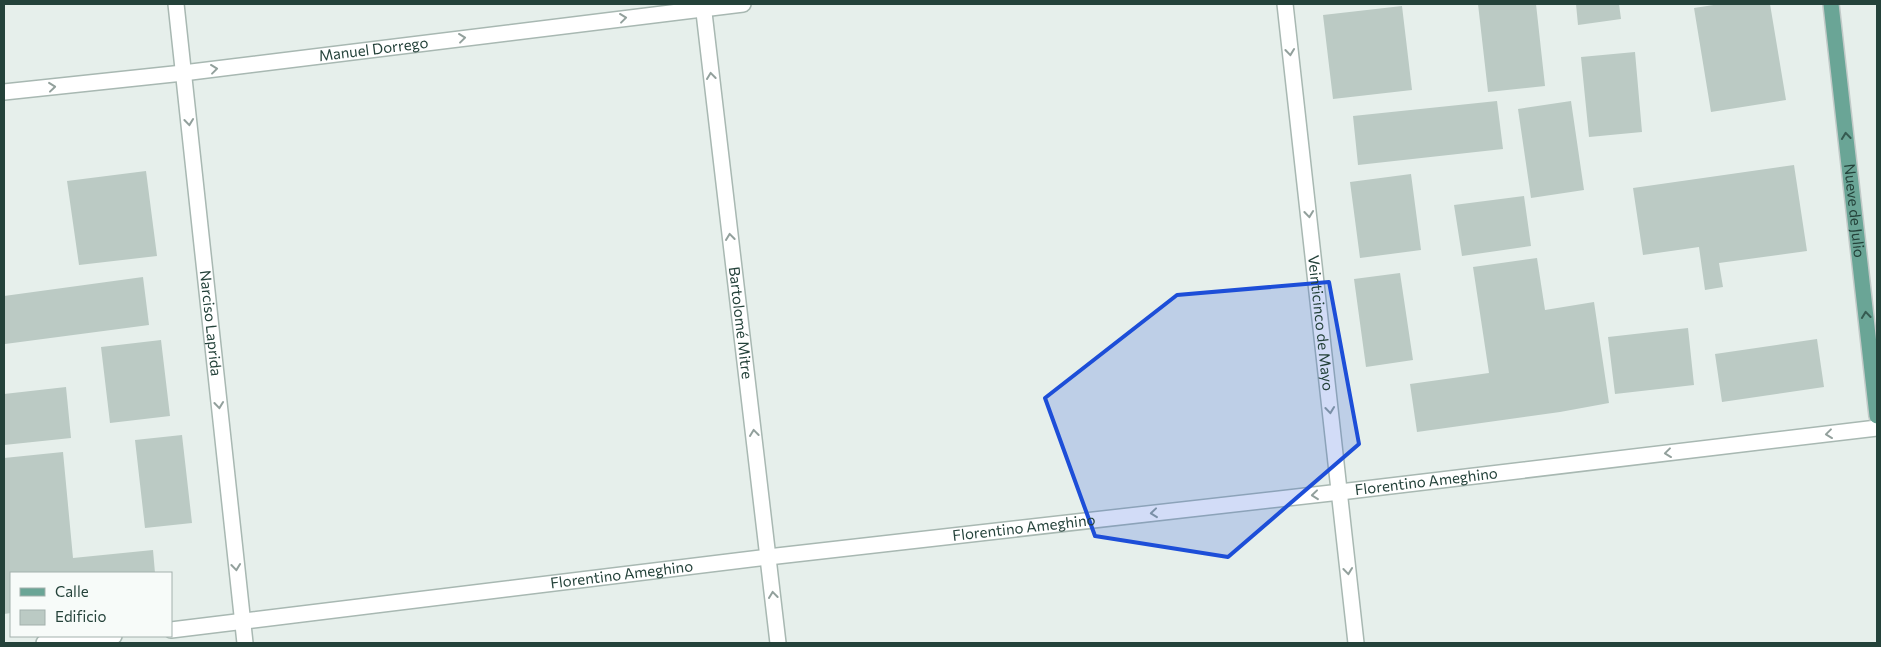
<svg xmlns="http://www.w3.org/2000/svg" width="1881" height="647" font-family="Commissioner,sans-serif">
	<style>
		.building { fill: #bbcac4 }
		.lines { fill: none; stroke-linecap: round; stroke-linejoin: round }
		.minor-casing { stroke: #a8b8b2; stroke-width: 18 }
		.major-casing { stroke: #c2cac8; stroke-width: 18 }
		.minor { stroke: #fff; stroke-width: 15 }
		.major { stroke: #6aa596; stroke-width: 15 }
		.oneway { stroke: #92a09c }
		.oneway2 { stroke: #365b51 }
		.marked { fill: #1d4ed8; fill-opacity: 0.2; stroke: #1d4ed8; stroke-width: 4; stroke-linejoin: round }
		.labels { text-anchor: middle; stroke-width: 4.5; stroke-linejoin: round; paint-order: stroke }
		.street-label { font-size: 15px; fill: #24423a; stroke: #f7fbf9 }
	</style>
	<rect width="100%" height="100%" fill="#e6efeb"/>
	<path class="building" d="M 1478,4 L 1536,4 L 1545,86 L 1488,92 Z
		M 1576,4 L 1619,4 L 1621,19 L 1578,25 Z
		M 1720,4 L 1770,4 L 1786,100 L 1711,112 L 1694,8 Z
		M 1402,6 L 1412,90 L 1333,99 L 1323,15 Z
		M 1635,52 L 1642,132 L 1589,137 L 1581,57 Z
		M 1497,101 L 1503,149 L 1358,165 L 1353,116 Z
		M 1571,101 L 1584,190 L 1531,198 L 1518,109 Z
		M 1794,165 L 1807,251 L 1719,263 L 1723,287 L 1705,290 L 1699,247 L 1643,255 L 1633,188 Z
		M 146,171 L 157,256 L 79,265 L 67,181 Z
		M 1411,174 L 1421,250 L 1360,258 L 1350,182 Z
		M 1524,196 L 1531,246 L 1462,256 L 1454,205 Z
		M 1537,258 L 1545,310 L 1594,302 L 1609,403 L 1560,412 L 1417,432 L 1410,384 L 1489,373 L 1473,267 Z
		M 1400,273 L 1413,360 L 1366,367 L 1354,279 Z
		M 143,277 L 149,325 L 5,344 L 4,296 Z
		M 1688,328 L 1694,385 L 1615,394 L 1608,337 Z
		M 1817,339 L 1824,387 L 1722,402 L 1715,354 Z
		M 161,340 L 170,416 L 110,423 L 101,347 Z
		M 66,387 L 71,438 L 4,445 L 4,394 Z
		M 182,435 L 192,523 L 145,528 L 135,440 Z
		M 63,452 L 73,558 L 153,550 L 155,573 L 11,573 L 11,613 L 4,614 L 4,458 Z"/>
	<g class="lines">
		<defs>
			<g id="minor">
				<path id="s1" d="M 176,4 L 245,643"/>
				<path id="s2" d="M 703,4 L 778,643"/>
				<path id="s3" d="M 1285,4 L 1356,643"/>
				<path id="s4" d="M 4,92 L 183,73 L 743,4"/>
				<path id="s5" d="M 171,630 L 768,557 L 1340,492 L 1877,428"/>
				<path d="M 44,643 L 114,636"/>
			</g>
			<g id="major">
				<path id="s6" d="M 1831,4 L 1877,416"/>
			</g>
		</defs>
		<use href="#minor" class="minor-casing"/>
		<use href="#major" class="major-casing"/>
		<use href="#minor" class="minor"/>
		<use href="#major" class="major"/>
	</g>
	<defs><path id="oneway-chevron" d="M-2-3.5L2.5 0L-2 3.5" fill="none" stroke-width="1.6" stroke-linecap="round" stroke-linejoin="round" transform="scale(1.25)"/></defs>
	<g class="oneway">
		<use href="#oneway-chevron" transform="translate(623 18) rotate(-7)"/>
		<use href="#oneway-chevron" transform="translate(462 38) rotate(-7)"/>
		<use href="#oneway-chevron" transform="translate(1290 52) rotate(84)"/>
		<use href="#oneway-chevron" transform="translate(214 69) rotate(-7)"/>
		<use href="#oneway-chevron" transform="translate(711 76) rotate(-97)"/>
		<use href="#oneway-chevron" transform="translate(52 87) rotate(-6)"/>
		<use href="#oneway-chevron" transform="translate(189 122) rotate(84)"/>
		<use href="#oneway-chevron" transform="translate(1309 214) rotate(84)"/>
		<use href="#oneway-chevron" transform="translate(730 237) rotate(-97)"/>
		<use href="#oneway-chevron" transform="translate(219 405) rotate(84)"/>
		<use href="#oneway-chevron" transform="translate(1330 410) rotate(84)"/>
		<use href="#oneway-chevron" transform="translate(754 433) rotate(-97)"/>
		<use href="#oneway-chevron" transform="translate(1829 434) rotate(173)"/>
		<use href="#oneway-chevron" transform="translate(1668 453) rotate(173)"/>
		<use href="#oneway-chevron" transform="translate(1315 495) rotate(174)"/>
		<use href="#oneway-chevron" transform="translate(1154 513) rotate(174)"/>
		<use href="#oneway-chevron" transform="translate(236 567) rotate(84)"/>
		<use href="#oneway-chevron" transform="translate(1348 571) rotate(84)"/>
		<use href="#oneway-chevron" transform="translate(773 595) rotate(-97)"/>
	</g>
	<g class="oneway2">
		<use href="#oneway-chevron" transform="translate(1846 136) rotate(-96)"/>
		<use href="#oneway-chevron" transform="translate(1866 315) rotate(-96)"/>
	</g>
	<path class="marked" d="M 1329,282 L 1359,444 L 1228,557 L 1095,536 L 1045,398 L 1177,295 Z"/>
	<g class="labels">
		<g class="street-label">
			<text dy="5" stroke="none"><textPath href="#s4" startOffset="372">Manuel Dorrego</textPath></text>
			<text dy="5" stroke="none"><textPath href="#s6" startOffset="208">Nueve de Julio</textPath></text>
			<text dy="5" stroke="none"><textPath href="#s2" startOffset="321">Bartolomé Mitre</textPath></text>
			<text dy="5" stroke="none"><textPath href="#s3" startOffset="321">Veinticinco de Mayo</textPath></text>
			<text dy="5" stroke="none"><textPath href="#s1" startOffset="321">Narciso Laprida</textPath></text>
			<text dy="5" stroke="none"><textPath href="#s5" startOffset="1264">Florentino Ameghino</textPath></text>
			<text dy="5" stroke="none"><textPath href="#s5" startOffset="859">Florentino Ameghino</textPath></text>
			<text dy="5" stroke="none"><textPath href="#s5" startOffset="454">Florentino Ameghino</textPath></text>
		</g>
	</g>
	<rect width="1881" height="647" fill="none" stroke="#24423a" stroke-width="10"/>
	<rect x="10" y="572" width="162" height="65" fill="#f7fbf9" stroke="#a3b1ad"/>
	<rect x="20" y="588" width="25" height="8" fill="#6aa596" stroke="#a3b1ad"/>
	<text x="55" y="597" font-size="15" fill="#24423a">Calle</text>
	<rect x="20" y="610" width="25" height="15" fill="#bbcac4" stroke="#a3b1ad"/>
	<text x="55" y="622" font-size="15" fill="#24423a">Edificio</text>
</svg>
